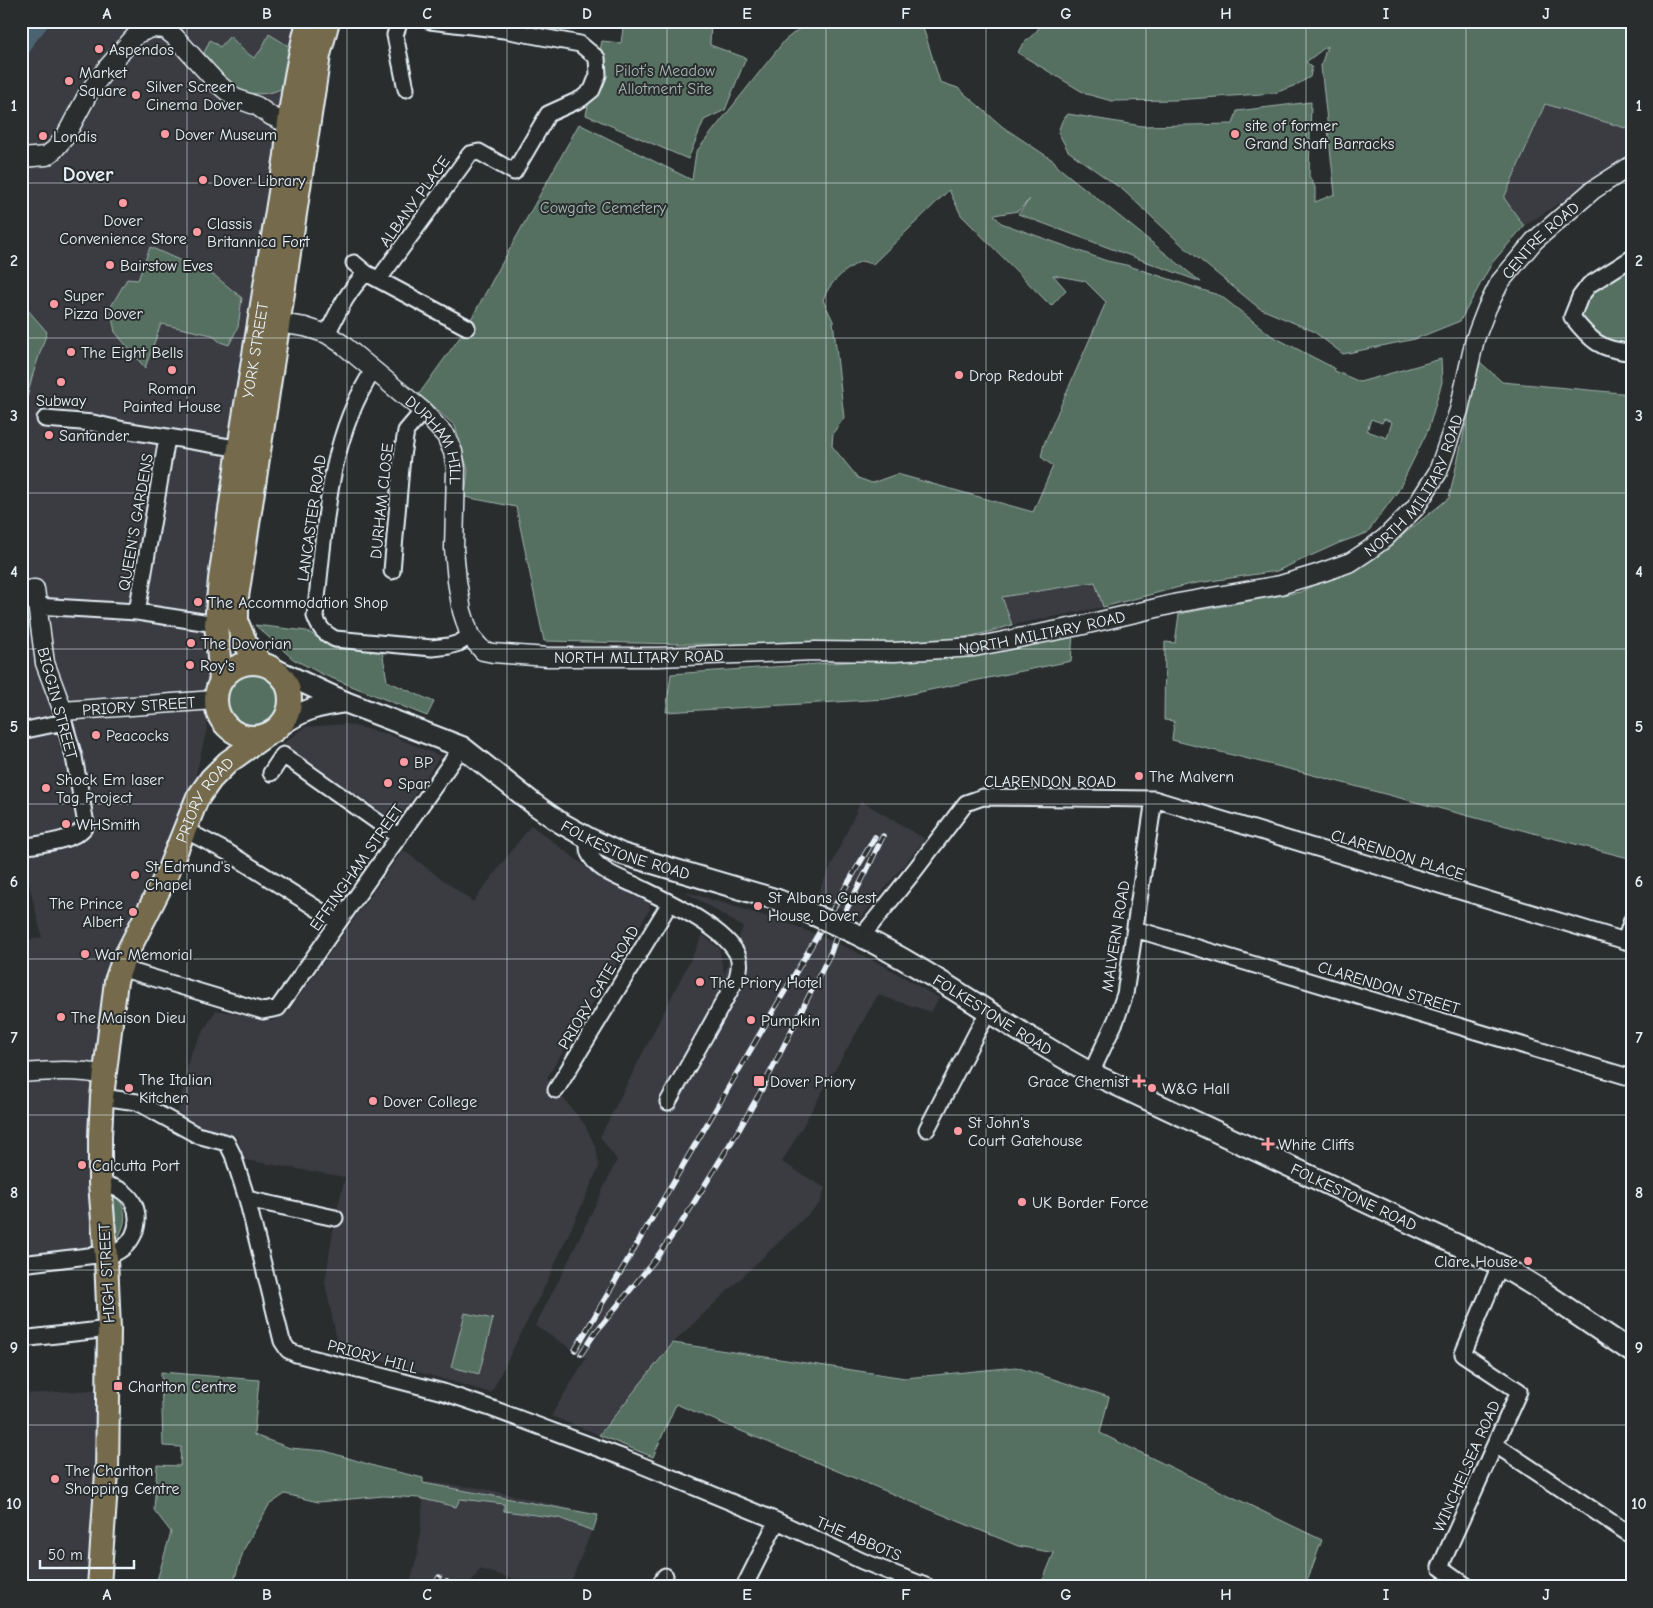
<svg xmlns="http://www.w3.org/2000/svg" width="1653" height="1608" font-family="'Comic Neue',sans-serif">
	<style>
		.built { fill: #3a3b42 }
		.green { fill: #557060; stroke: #9eb0ac; fill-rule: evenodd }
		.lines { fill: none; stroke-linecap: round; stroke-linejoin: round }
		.river { stroke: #4b646f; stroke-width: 22 }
		.minor-casing { stroke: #e8f1f8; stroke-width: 19 }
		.tertiary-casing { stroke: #e8f1f8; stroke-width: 21 }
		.secondary-casing { stroke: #e8f1f8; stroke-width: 24 }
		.primary-casing { stroke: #e8f1f8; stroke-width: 26 }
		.minor { stroke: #2a2d2e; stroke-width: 15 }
		.tertiary { stroke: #2a2d2e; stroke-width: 18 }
		.secondary { stroke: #2a2d2e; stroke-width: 20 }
		.primary { stroke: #746b4b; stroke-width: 22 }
		.rail-casing { stroke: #e8f1f8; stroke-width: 5.5 }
		.rail { stroke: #2a2d2e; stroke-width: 4; stroke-dasharray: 11; stroke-linecap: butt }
		.secondary-bridge-casing { stroke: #e8f1f8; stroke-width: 24; stroke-linecap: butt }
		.secondary-bridge { stroke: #2a2d2e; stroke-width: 20 }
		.grid { fill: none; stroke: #e8f1f8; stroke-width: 1; stroke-opacity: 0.55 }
		.poi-dot { fill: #ff9aa2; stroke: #2a2d2e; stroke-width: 2 }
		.labels { text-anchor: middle; stroke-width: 4; stroke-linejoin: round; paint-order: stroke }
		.poi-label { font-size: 16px; fill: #e8f1f8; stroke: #2a2d2e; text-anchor: start }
		.park-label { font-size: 16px; fill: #a6b7b4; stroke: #2a2d2e }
		.street-label { font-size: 16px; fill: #e8f1f8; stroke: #2a2d2e }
		.district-label { font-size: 21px; font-weight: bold; fill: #e8f1f8; stroke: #2a2d2e }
		.neatline { fill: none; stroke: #e8f1f8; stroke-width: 2 }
		.grid-label { font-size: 16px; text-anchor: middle; font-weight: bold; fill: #e8f1f8 }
	</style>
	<rect width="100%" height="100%" fill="#2a2d2e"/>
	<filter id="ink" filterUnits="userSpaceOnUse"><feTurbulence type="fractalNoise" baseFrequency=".02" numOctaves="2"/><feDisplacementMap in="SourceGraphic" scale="10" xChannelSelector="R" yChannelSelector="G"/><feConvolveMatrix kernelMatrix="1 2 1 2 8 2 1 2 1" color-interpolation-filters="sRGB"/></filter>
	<g filter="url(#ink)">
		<path class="built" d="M 21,21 L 303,21 L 213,611 L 207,728 L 180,842 L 106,985 L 99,1248 L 21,1260 L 21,942 L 42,937 L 21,851 Z
			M 1545,103 L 1632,130 L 1632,156 L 1524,226 L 1504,198 Z
			M 1096,581 L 1103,607 L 1012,625 L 1002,597 Z
			M 346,724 L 388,734 L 440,756 L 396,823 L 283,744 L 305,727 Z
			M 861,801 L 925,839 L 861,918 L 816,898 Z
			M 531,825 L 602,879 L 648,900 L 650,909 L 547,1078 L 585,1125 L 596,1148 L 599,1167 L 545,1286 L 491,1393 L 339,1349 L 325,1283 L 335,1218 L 345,1177 L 245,1160 L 237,1137 L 198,1125 L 178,1112 L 190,1054 L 216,1010 L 272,1021 L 288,1012 L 403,850 L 473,902 Z
			M 684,891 L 788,923 L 848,948 L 888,968 L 939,998 L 931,1012 L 878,995 L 782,1162 L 825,1188 L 820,1203 L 673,1343 L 599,1435 L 551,1416 L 586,1358 L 535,1326 L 564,1270 L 617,1160 L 600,1137 L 703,935 L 719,948 L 724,974 L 743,927 Z
			M 96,1390 L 91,1587 L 21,1587 L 21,1394 Z
			M 425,1482 L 480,1488 L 598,1515 L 569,1587 L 541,1587 L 480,1569 L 468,1587 L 409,1587 L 418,1553 Z"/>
		<path class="green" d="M 624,21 L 711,21 L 710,45 L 746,58 L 725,110 L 704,120 L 688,159 L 586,115 L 602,41 L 621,43 Z
			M 852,21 L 921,21 L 940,82 L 958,88 L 1003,127 L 1054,161 L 1058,167 L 1201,282 L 1018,214 L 1030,199 L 1018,211 L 994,215 L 1001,223 L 1107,261 L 1126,265 L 1221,296 L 1272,336 L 1334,368 L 1335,371 L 1360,382 L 1441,359 L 1442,382 L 1428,430 L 1398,491 L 1367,533 L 1339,543 L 1277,571 L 1191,584 L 1103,607 L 1095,582 L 1002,597 L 1012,625 C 945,648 876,645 806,645 C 719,645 632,643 544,641 L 516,507 L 465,497 L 468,470 L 455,426 L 419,394 L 465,330 L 579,124 L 692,180 L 696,152 L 785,40 L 799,29 ZM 949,190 L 961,215 L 1051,306 L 1066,290 L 1053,275 L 1085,281 L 1106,302 L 1044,444 L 1041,457 L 1053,466 L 1033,512 L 897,474 L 872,483 L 858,478 L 832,446 L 833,433 L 844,418 L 833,321 L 823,300 C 829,282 845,270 861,261 L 873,264 ZM 1371,419 L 1382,423 L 1384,419 L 1392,422 L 1387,438 L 1367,431 Z
			M 1042,21 L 1632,21 L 1632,130 L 1545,104 L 1504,198 L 1524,226 L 1492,263 L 1460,321 L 1415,339 L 1343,354 L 1313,331 L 1259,308 L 1183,246 L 1123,190 L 1068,151 L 1058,132 L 1062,121 L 1068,114 L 1142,126 L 1233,124 L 1237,111 L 1311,102 L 1309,176 L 1315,187 L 1315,202 L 1335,194 L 1321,66 L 1327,46 L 1306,62 L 1312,67 L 1310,77 L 1296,85 L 1275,93 L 1175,100 L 1112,101 L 1086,94 L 1018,53 C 1023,38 1037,37 1042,21 Z
			M 269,34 L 295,50 L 285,87 C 264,98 241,96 224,78 C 217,71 211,61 204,53 L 210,40 L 220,47 L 230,36 L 243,50 L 254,58 L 261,50 Z
			M 150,247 L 215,276 L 242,298 L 238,327 L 229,345 L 220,342 L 212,335 L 161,324 L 145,368 L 115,332 L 110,308 L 127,279 L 138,280 Z
			M 1632,267 L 1632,347 L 1602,341 L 1579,316 C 1590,286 1606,282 1632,267 Z
			M 21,302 L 47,332 L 32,377 L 22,418 Z
			M 1480,362 L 1502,382 L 1632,394 L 1632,859 L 1305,773 L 1172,740 L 1174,721 L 1164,720 L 1165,642 L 1175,643 L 1179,614 L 1300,592 L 1389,546 L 1449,498 Z
			M 255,625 L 307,631 L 335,649 L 382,650 L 387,681 L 434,702 L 427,716 L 324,675 L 293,659 Z
			M 1073,634 L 1071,661 L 886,699 L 666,712 L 671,674 L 962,654 Z
			M226 699a28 28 0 1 1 56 0a28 28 0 1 1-56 0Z
			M 111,1191 C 129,1206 128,1224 115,1242 Z
			M 465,1313 L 493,1319 L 479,1374 L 451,1367 Z
			M 673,1343 L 905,1378 L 1016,1367 L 1109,1397 L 1100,1433 L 1322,1540 L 1305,1587 L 1040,1587 L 1054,1553 L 1018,1546 L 676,1404 L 653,1457 L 599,1435 Z
			M 161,1372 L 259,1380 L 254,1435 L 290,1448 L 325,1451 L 381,1468 L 423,1478 L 423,1483 L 598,1515 L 593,1531 L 559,1518 L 504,1511 L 504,1504 L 460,1499 L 456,1507 L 419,1498 L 384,1496 L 318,1502 L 285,1494 L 269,1505 L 244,1549 L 232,1587 L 155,1587 L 171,1532 L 154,1510 L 157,1465 L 180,1466 L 181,1447 L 163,1446 Z"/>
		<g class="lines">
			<path class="river" d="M 21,45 L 26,36 L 38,21"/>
			<defs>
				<path id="minor" d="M 400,21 L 395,35 L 406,89
					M 1632,258 L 1589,285 L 1580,297 L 1572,317 C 1590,340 1601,351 1632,352
					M 354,263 L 366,273 L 467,327
					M 379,279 L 470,154 L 479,152 L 514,172 L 548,114 L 581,99 L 592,90 L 598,75 L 597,58 L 580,44 L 504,30 L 430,21
					M 327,334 C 339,310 347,292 366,273
					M 373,371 C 326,442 325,534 315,616 C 319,628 324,633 335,639 L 432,648 L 449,646 L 459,643 L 470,636
					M 45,419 L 93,423 L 124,430 L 248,450
					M 392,571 L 402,456 L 406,431 L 423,411
					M 36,606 L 137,612 L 216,624
					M 137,612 L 167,438
					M 21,731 L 64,722
					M 271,773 L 283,755 L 399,837
					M 185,830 L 229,853 L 338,922
					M 588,838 C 588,843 587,848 589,853 C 598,872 621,878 639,887 C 665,900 726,928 738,956 C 741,963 739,970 737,978 L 668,1102
					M 21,847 C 38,844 80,841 86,824 L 74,757 L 64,722 L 63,711
					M 1135,929 L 1632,1078
					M 862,936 L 915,870 L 966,803 L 983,797 L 1154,799 L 1632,943
					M 1625,941 L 1632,920
					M 120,968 L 263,1011 L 278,1008 L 462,747
					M 1091,1073 L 1116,1020 L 1125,994 L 1154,799
					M 556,1090 L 670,903
					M 102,1097 L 137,1102 L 197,1135 L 227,1143 L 233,1155 L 247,1199 L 282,1341 L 288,1350 L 296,1354 L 443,1392 L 493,1409 L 624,1458 L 777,1521 L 862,1561 L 928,1587
					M 927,1129 L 977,1032 L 989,1011
					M 100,1183 C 107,1185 116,1187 122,1191 C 143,1204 141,1234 123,1248 C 118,1252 111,1255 106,1258
					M 247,1199 L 335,1218
					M 21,1264 L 105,1254
					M 21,1339 L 109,1329
					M 1496,1445 L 1632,1536
					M 658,1587 L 665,1576
					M 744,1587 L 777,1521
					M 1468,1587 L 1440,1567 L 1519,1391 L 1463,1354 L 1500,1265"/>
				<g id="tertiary">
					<path d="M 21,158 L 46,156 L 54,150 L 65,137 L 89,92 L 107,68 L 137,34 L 152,28 L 165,29 L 175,37 L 217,83 L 235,98 L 257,106 L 271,116 L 298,129"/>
					<path id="s1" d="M 279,323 L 305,327 L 327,334 L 342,344 L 423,411 L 446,436 L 453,452 L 456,469 L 454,549 L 457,581 L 462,611 L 470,636 L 483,651 L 493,653 L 548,657 L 658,657 L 816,651 L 894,652 L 974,647 L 1079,626 L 1178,603 L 1280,585 L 1320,573 L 1351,562 L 1369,550 L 1385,538 L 1415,508 L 1438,472 L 1459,410 L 1475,339 L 1487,308 L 1500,282 L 1534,241 L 1593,190 L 1632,165"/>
					<path id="s2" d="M 21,591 L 35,589 L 45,663 L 63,711 L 214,700"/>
					<path d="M 21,1073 C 49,1071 78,1069 105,1075"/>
				</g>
				<g id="secondary">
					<path id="s3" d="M 274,669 L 345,702 L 462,747 L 534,804 L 561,823 L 588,838 L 622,854 L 778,900 L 810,913"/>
					<path d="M 281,725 C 305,709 317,706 345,702"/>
					<path id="s4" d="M 854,933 C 937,973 1010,1030 1091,1073 L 1500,1265 L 1536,1287 L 1632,1352"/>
				</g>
				<g id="primary">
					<circle cx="253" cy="700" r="37"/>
					<path d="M 261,663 L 247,646 L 237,623 L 237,597 L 319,55 L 328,21"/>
					<path id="s5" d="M 221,681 L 216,624 L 220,579 L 239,448 L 286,155 C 289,109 297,65 308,21"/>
					<path id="s6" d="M 99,1587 L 107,1472 L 109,1329 L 106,1258 L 100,1183 L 100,1136 L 102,1097 L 116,981 L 123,961 L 167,874 L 197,799 L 211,779 L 228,762 L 266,735"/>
				</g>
			</defs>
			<use href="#minor" class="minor-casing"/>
			<use href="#tertiary" class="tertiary-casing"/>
			<use href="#secondary" class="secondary-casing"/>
			<use href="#primary" class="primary-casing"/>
			<use href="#minor" class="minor"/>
			<use href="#tertiary" class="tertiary"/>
			<use href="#secondary" class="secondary"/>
			<use href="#primary" class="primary"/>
			<defs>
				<path id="rail" d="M 575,1350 L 875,837
					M 581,1354 L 595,1333 L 654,1261 L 682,1222 L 740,1128 L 762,1089 L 831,952 L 844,914 L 866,872 L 883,836
					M 434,1587 L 439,1577
					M 444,1587 L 447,1582"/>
			</defs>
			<use href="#rail" class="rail-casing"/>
			<use href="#rail" class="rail"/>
			<defs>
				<path id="secondary-bridge" d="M 810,913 L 854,933"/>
			</defs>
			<use href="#secondary-bridge" class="secondary-bridge-casing"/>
			<use href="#secondary-bridge" class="secondary-bridge"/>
		</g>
	</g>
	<path class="grid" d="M 187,21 L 187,1587M 347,21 L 347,1587M 507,21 L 507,1587M 667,21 L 667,1587M 826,21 L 826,1587M 986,21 L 986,1587M 1146,21 L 1146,1587M 1306,21 L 1306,1587M 1466,21 L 1466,1587M 21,183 L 1632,183M 21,338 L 1632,338M 21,493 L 1632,493M 21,649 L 1632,649M 21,804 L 1632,804M 21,959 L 1632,959M 21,1115 L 1632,1115M 21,1270 L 1632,1270M 21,1425 L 1632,1425"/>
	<g class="poi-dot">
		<circle cx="99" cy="49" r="5"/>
		<circle cx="69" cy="81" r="5"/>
		<circle cx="136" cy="95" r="5"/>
		<circle cx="165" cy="134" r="5"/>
		<circle cx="1235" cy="134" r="5"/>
		<circle cx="43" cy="136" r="5"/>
		<circle cx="203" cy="180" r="5"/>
		<circle cx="123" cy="203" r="5"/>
		<circle cx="197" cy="232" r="5"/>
		<circle cx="110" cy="265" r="5"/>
		<circle cx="54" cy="304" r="5"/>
		<circle cx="71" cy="352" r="5"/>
		<circle cx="172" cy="370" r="5"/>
		<circle cx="959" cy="375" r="5"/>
		<circle cx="61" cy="382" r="5"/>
		<circle cx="49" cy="435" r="5"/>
		<circle cx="198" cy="602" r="5"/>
		<circle cx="191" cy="643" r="5"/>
		<circle cx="190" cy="665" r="5"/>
		<circle cx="96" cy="735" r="5"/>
		<circle cx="404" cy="762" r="5"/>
		<circle cx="1139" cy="776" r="5"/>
		<circle cx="388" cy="783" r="5"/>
		<circle cx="46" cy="788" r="5"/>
		<circle cx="66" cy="824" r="5"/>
		<circle cx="135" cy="875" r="5"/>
		<circle cx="758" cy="906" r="5"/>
		<circle cx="133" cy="912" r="5"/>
		<circle cx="85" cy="954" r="5"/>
		<circle cx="700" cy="982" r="5"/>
		<circle cx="61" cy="1017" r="5"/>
		<circle cx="751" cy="1020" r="5"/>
		<rect x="753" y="1075" width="12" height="12" rx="2.5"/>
		<path d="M1136.5 1073.5h5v5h5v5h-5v5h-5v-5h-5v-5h5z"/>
		<circle cx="129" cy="1088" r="5"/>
		<circle cx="1152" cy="1088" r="5"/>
		<circle cx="373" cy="1101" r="5"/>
		<circle cx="958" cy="1131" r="5"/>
		<path d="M1265.5 1136.5h5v5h5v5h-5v5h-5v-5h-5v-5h5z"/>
		<circle cx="82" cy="1165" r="5"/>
		<circle cx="1022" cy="1202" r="5"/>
		<circle cx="1528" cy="1261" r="5"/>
		<rect x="113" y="1381" width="10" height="10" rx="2.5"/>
		<circle cx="55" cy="1479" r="5"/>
	</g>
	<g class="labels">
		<g class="poi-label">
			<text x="109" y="55">Aspendos</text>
			<text x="79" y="78">Market<tspan x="79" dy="18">Square</tspan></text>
			<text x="146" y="92">Silver Screen<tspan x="146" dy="18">Cinema Dover</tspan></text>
			<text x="1245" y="131">site of former<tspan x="1245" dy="18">Grand Shaft Barracks</tspan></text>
			<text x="175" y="140">Dover Museum</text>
			<text x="53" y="142">Londis</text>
			<text x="213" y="186">Dover Library</text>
			<text x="123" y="226" text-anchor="middle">Dover<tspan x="123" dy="18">Convenience Store</tspan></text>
			<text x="207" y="229">Classis<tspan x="207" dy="18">Britannica Fort</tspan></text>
			<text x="120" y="271">Bairstow Eves</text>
			<text x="64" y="301">Super<tspan x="64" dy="18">Pizza Dover</tspan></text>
			<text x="81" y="358">The Eight Bells</text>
			<text x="969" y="381">Drop Redoubt</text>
			<text x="172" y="394" text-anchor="middle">Roman<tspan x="172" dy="18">Painted House</tspan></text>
			<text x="61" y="406" text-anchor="middle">Subway</text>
			<text x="59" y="441">Santander</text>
			<text x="208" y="608">The Accommodation Shop</text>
			<text x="201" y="649">The Dovorian</text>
			<text x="200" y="671">Roy's</text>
			<text x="106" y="741">Peacocks</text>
			<text x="414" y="768">BP</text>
			<text x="1149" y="782">The Malvern</text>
			<text x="56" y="785">Shock Em laser<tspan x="56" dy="18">Tag Project</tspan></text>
			<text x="398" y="789">Spar</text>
			<text x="76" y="830">WHSmith</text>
			<text x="145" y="872">St Edmund's<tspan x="145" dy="18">Chapel</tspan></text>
			<text x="768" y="903">St Albans Guest<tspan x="768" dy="18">House, Dover</tspan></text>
			<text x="123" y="909" text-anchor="end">The Prince<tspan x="123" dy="18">Albert</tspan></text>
			<text x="95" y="960">War Memorial</text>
			<text x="710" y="988">The Priory Hotel</text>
			<text x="71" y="1023">The Maison Dieu</text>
			<text x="761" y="1026">Pumpkin</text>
			<text x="139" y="1085">The Italian<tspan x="139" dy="18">Kitchen</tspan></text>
			<text x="770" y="1087">Dover Priory</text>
			<text x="1129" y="1087" text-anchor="end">Grace Chemist</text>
			<text x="1162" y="1094">W&amp;G Hall</text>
			<text x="383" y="1107">Dover College</text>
			<text x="968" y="1128">St John's<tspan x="968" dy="18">Court Gatehouse</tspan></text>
			<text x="1278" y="1150">White Cliffs</text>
			<text x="92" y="1171">Calcutta Port</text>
			<text x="1032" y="1208">UK Border Force</text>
			<text x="1518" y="1267" text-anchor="end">Clare House</text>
			<text x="128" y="1392">Charlton Centre</text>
			<text x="65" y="1476">The Charlton<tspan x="65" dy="18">Shopping Centre</tspan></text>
		</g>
		<g class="park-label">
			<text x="665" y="76">Pilot’s Meadow<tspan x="665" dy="18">Allotment Site</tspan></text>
			<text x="603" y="213">Cowgate Cemetery</text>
		</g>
		<g class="street-label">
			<text transform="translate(414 201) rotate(-54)" y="6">ALBANY PLACE</text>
			<text dy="6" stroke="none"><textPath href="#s1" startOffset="1694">CENTRE ROAD</textPath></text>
			<text dy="6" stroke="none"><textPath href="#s5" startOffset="334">YORK STREET</textPath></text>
			<text dy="6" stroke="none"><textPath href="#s1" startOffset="205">DURHAM HILL</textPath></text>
			<text dy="6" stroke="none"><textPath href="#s1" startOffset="1411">NORTH MILITARY ROAD</textPath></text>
			<text transform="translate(381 501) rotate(-84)" y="6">DURHAM CLOSE</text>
			<text transform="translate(311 518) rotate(-82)" y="6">LANCASTER ROAD</text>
			<text transform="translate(135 522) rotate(-80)" y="6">QUEEN'S GARDENS</text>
			<text dy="6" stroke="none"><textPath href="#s1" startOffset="991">NORTH MILITARY ROAD</textPath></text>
			<text dy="6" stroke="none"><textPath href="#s1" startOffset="586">NORTH MILITARY ROAD</textPath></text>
			<text transform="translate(58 703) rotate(75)" y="6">BIGGIN STREET</text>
			<text dy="6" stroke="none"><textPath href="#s2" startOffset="216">PRIORY STREET</textPath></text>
			<text x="1050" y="787">CLARENDON ROAD</text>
			<text dy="6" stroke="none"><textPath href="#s6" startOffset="810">PRIORY ROAD</textPath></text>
			<text dy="6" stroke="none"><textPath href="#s3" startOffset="399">FOLKESTONE ROAD</textPath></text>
			<text transform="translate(1398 854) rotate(17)" y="6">CLARENDON PLACE</text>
			<text transform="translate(356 867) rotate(-55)" y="6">EFFINGHAM STREET</text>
			<text transform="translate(1115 936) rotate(-81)" y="6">MALVERN ROAD</text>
			<text transform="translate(598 987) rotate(-59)" y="6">PRIORY GATE ROAD</text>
			<text transform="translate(1389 987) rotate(17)" y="6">CLARENDON STREET</text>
			<text dy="6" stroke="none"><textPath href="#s4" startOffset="161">FOLKESTONE ROAD</textPath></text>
			<text dy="6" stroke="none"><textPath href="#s4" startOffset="566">FOLKESTONE ROAD</textPath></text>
			<text transform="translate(106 1273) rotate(-93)" y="6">HIGH STREET</text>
			<text transform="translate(373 1356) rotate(15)" y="6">PRIORY HILL</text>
			<text transform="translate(1466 1466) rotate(-66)" y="6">WINCHELSEA ROAD</text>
			<text transform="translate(859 1538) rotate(23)" y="6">THE ABBOTS</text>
		</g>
		<g class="district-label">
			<text x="88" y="181">Dover</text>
		</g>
	</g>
	<rect width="1653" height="1608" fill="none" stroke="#2a2d2e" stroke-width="55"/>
	<path d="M40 1560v8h94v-8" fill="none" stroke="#e8f1f8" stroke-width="2.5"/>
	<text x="48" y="1560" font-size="15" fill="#e8f1f8" stroke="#2a2d2e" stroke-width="4" paint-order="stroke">50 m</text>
	<rect x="28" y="28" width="1598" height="1552" class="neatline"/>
	<g class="grid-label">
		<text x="107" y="19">A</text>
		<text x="267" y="19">B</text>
		<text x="427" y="19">C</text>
		<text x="587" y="19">D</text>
		<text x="747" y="19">E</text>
		<text x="906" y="19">F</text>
		<text x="1066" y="19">G</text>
		<text x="1226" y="19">H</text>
		<text x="1386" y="19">I</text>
		<text x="1546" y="19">J</text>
		<text x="14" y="111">1</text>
		<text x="1639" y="111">1</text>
		<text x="14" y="266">2</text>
		<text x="1639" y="266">2</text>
		<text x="14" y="421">3</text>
		<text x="1639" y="421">3</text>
		<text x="14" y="577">4</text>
		<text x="1639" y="577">4</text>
		<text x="14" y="732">5</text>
		<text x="1639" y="732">5</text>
		<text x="14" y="887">6</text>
		<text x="1639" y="887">6</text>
		<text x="14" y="1043">7</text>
		<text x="1639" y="1043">7</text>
		<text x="14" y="1198">8</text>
		<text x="1639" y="1198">8</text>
		<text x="14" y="1353">9</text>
		<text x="1639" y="1353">9</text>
		<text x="14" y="1509">10</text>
		<text x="1639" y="1509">10</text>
		<text x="107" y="1600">A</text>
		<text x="267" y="1600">B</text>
		<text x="427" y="1600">C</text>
		<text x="587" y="1600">D</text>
		<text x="747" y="1600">E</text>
		<text x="906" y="1600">F</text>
		<text x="1066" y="1600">G</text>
		<text x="1226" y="1600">H</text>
		<text x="1386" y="1600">I</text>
		<text x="1546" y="1600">J</text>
	</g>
</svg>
